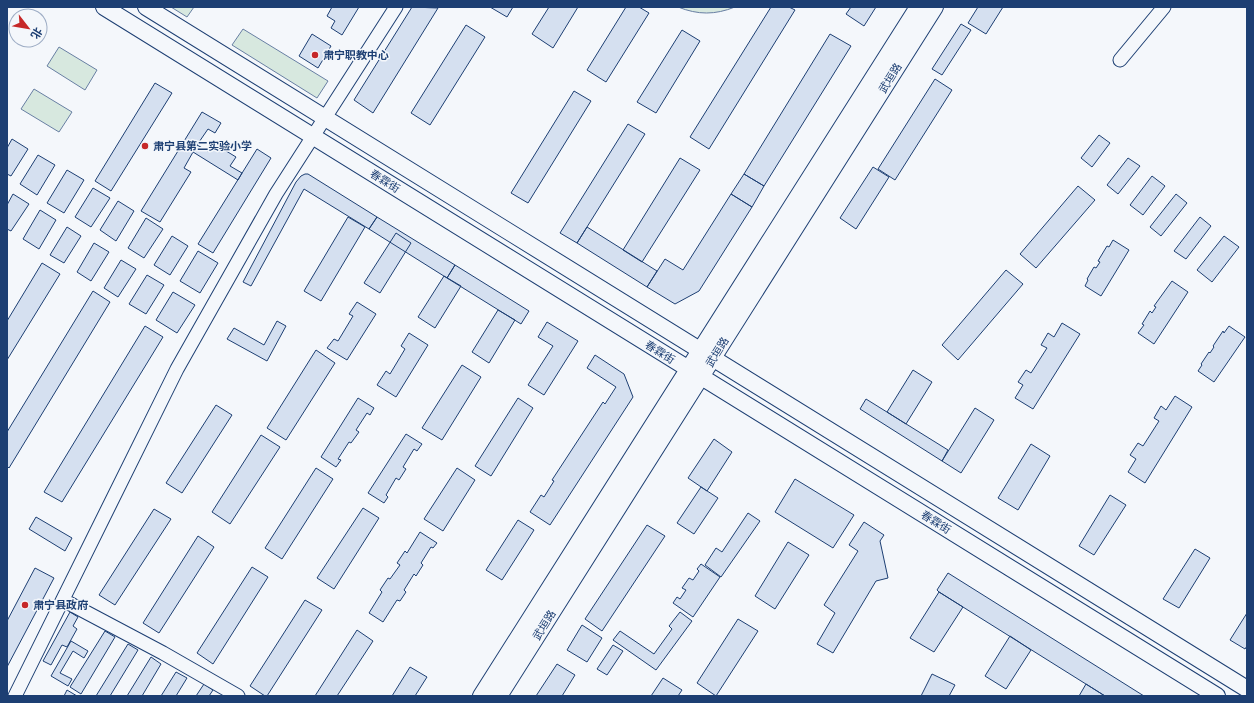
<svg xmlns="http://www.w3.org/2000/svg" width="1254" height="703" font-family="Karla,'Noto Sans SC',sans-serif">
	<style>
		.green { fill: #d7e8df; stroke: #687fa3 }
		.building { fill: #d5e0f0; stroke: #1d3f73 }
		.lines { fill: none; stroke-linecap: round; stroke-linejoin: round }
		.minor-casing { stroke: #1d3f73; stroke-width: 15 }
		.major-casing { stroke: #1d3f73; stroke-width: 18 }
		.minor { stroke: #f4f7fb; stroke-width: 13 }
		.major { stroke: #f4f7fb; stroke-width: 16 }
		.poi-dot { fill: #c62828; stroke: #f4f7fb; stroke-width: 1.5 }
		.labels { text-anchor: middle; stroke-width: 3; stroke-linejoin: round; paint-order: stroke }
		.poi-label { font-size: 11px; font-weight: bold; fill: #1d3f73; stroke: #f4f7fb; text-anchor: start }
		.street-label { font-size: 11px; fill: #1d3f73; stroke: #f4f7fb }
	</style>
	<rect width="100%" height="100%" fill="#f4f7fb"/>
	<path class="green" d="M 171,7 L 194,7 L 187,17 Z
		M 678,7 L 735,7 C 715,15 698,15 678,7 Z
		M 243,29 L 328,81 L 317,98 L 232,45 Z
		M 59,47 L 97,70 L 85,90 L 47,66 Z
		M 34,89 L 72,112 L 59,132 L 21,109 Z"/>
	<path class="building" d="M 332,7 L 359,7 L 342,35 L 331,28 L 335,21 L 327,16 Z
		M 412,7 L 438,8 L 373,113 L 354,100 Z
		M 490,7 L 513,7 L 507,17 Z
		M 549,7 L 578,7 L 553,48 L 532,34 Z
		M 626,7 L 639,7 L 649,13 L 606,82 L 587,70 Z
		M 771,7 L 789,7 L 795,10 L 709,149 L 690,137 Z
		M 851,7 L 876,7 L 864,26 L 846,14 Z
		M 978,7 L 1003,7 L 986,34 L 968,23 Z
		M 961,24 L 971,30 L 942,75 L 932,69 Z
		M 466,25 L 485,37 L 430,125 L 411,113 Z
		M 682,30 L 700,41 L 656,113 L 637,102 Z
		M 312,34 L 331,46 L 318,68 L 299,56 Z
		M 830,34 L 851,46 L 764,186 L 744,174 Z
		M 935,79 L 952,90 L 895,180 L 878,169 Z
		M 155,83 L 172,93 L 111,191 L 95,181 Z
		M 574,91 L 591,101 L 528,203 L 511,193 Z
		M 202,112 L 221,123 L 215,133 L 208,129 L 197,145 L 184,168 L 191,172 L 160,222 L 141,211 Z
		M 628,124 L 645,134 L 577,243 L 560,233 Z
		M 1099,135 L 1110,143 L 1092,167 L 1081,158 Z
		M 12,139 L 28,149 L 11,176 L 7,174 L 7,148 Z
		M 213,143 L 236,157 L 230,166 L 242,173 L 238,180 L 193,152 L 197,145 L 208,151 Z
		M 257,149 L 271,158 L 213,253 L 198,244 Z
		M 38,155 L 55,165 L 37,195 L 20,184 Z
		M 680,158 L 700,170 L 642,262 L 623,250 Z
		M 1128,158 L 1140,166 L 1118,194 L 1107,185 Z
		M 873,167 L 889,177 L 856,229 L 840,218 Z
		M 67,170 L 84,180 L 64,213 L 47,203 Z
		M 305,174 L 308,174 L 377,217 L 369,229 L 304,189 L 251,286 L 243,282 L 296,182 L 301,176 Z
		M 744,174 L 764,186 L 752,207 L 731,194 Z
		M 1152,176 L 1165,186 L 1143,215 L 1130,205 Z
		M 1078,186 L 1095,200 L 1036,268 L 1020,254 Z
		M 93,188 L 110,198 L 91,227 L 75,217 Z
		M 13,194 L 29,204 L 11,231 L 7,229 L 7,205 Z
		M 731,194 L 752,207 L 699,291 L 675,304 L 647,287 L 665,259 L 683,270 Z
		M 1176,194 L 1187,203 L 1161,236 L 1150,227 Z
		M 118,201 L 134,211 L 116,241 L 100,230 Z
		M 40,210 L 56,220 L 39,249 L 23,239 Z
		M 348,217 L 365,227 L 321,301 L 304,291 Z
		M 377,217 L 455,265 L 447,278 L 369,229 Z
		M 1200,217 L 1211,226 L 1186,259 L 1174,251 Z
		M 146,218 L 163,229 L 144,258 L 128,248 Z
		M 67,227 L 81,236 L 64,263 L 50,255 Z
		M 587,227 L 657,271 L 647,287 L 577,243 Z
		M 396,233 L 411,243 L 380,293 L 364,283 Z
		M 172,236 L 188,246 L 170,275 L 154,265 Z
		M 1224,236 L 1239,247 L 1212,282 L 1197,270 Z
		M 1113,240 L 1129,250 L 1101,296 L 1085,286 L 1088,280 L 1087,279 L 1094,267 L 1096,268 L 1100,262 L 1098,261 L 1107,246 L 1109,247 Z
		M 94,243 L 109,252 L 91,281 L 77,272 Z
		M 198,251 L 218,263 L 200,293 L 180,281 Z
		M 121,260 L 136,269 L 118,297 L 104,288 Z
		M 42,263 L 60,274 L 7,360 L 7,321 Z
		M 455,265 L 529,311 L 521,324 L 447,278 Z
		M 1006,270 L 1023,284 L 958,360 L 942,345 Z
		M 147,275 L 164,285 L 146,314 L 129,304 Z
		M 444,276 L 461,286 L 435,328 L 418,317 Z
		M 1172,281 L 1188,292 L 1154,344 L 1138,333 L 1144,325 L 1142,324 L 1150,311 L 1152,313 L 1156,307 L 1154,306 Z
		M 93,291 L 110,302 L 9,468 L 7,466 L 7,432 Z
		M 173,292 L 195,305 L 177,333 L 156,320 Z
		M 357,302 L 376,314 L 347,360 L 327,348 L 334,339 L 338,341 L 353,316 L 349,314 Z
		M 498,310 L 515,320 L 489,363 L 472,352 Z
		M 277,321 L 286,326 L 267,361 L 227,339 L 234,328 L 264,345 Z
		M 547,322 L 578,341 L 544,395 L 528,385 L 553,346 L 538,337 Z
		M 1062,323 L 1080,334 L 1033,409 L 1015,398 L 1023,385 L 1018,382 L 1026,370 L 1031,373 L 1047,348 L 1041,345 L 1048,333 L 1054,337 Z
		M 145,326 L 163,337 L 62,502 L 44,492 Z
		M 1229,326 L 1245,337 L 1214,382 L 1198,371 L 1202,365 L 1201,364 L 1209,352 L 1210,353 L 1214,347 L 1213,346 L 1223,331 L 1224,333 Z
		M 409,333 L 428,345 L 396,397 L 377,385 L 386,371 L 390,374 L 405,349 L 401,346 Z
		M 316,350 L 335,363 L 286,440 L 267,428 Z
		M 595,355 L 624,374 L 633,397 L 550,525 L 530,512 L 541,495 L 544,497 L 554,481 L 552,480 L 603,402 L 605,404 L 616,387 L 587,368 Z
		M 462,365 L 481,377 L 442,440 L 422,428 Z
		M 913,370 L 932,382 L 906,424 L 887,412 Z
		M 1175,396 L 1192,407 L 1145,483 L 1128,472 L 1136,459 L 1130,455 L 1138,443 L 1143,446 L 1159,421 L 1154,418 L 1161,406 L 1166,410 Z
		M 358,398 L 374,408 L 370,415 L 367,413 L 356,430 L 359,432 L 351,443 L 349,442 L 338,459 L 341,460 L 336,467 L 321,457 Z
		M 518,398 L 533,408 L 491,476 L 475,466 Z
		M 866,399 L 948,450 L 942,461 L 860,409 Z
		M 216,405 L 232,415 L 182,493 L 166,483 Z
		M 975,408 L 994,420 L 961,473 L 942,461 Z
		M 406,434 L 422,444 L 417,451 L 414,449 L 403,467 L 406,469 L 399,480 L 396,478 L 386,495 L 388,497 L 384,503 L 368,493 Z
		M 261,435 L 280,447 L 230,524 L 212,512 Z
		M 714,439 L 732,452 L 707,491 L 688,478 Z
		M 1031,444 L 1050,456 L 1018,510 L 998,498 Z
		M 316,468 L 333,479 L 282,559 L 265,548 Z
		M 457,468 L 475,480 L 443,531 L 424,519 Z
		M 795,479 L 854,515 L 833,548 L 775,512 Z
		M 701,487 L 718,498 L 694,534 L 677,523 Z
		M 1110,495 L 1126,505 L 1094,555 L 1079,546 Z
		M 363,508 L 379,518 L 334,589 L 317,578 Z
		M 154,509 L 171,519 L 115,605 L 99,595 Z
		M 748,513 L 760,521 L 721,577 L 705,565 L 716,548 L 722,552 Z
		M 36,517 L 72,538 L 65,551 L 29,529 Z
		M 518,520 L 534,530 L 502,580 L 486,570 Z
		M 864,522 L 884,535 L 880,541 L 888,578 L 876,581 L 833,653 L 817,644 L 835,613 L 824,605 L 858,551 L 849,545 Z
		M 647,525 L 665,536 L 602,631 L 585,619 Z
		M 420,532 L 437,543 L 433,548 L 431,547 L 421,563 L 423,565 L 416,576 L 414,574 L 404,590 L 406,592 L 400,601 L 397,600 L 383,622 L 369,613 L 382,592 L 380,590 L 388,578 L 390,579 L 400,565 L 397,563 L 405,551 L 407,553 Z
		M 198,536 L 214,547 L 159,633 L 143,623 Z
		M 788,542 L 809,555 L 775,609 L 755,596 Z
		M 1195,549 L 1210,558 L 1179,608 L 1163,599 Z
		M 701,564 L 720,577 L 693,617 L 673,603 L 677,597 L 680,599 L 686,590 L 682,588 L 689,578 L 693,580 L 699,571 L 697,569 Z
		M 252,567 L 268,577 L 213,664 L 197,653 Z
		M 35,568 L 54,578 L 7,667 L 7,621 Z
		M 948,573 L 1144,696 L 1105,696 L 939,592 L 937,590 Z
		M 939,592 L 963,607 L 934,652 L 910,638 Z
		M 305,600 L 322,610 L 267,696 L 265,696 L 250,686 Z
		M 70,612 L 78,617 L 73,626 L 77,629 L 67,647 L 62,645 L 51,665 L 43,661 Z
		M 680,612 L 692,621 L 656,670 L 613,640 L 620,631 L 654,654 L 672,629 L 669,626 Z
		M 1247,613 L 1247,646 L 1245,649 L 1230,640 Z
		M 738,619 L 758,631 L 716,696 L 697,683 Z
		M 582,625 L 602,638 L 587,662 L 567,650 Z
		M 357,630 L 373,641 L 337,696 L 315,696 Z
		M 105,631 L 115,637 L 81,694 L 70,687 Z
		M 1010,636 L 1031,650 L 1006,689 L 985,676 Z
		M 71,641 L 88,651 L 84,658 L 73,651 L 60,673 L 72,679 L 68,686 L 51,676 Z
		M 128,644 L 138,650 L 110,696 L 96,696 Z
		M 613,645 L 623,651 L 607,675 L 597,669 Z
		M 151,657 L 161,664 L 142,696 L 127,696 Z
		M 557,664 L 575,675 L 562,696 L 536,696 Z
		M 410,667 L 427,677 L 415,696 L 392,696 Z
		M 176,672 L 187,678 L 176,696 L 161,696 Z
		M 932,674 L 955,685 L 949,696 L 921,696 Z
		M 663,678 L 682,690 L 678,696 L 651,696 Z
		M 204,684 L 213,690 L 209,696 L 196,696 Z
		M 1086,684 L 1105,696 L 1079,696 Z
		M 67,690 L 77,696 L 64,696 Z"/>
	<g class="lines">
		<defs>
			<path id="minor" d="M 1120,60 L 1164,7
				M 63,600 L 163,653 L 238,696
				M 15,696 L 177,369 L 276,194 L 396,7"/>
			<path id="major" d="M 104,7 L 1217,696
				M 146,7 L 1247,689
				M 481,696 L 918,7
				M 499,696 L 935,7"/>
		</defs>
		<use href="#minor" class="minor-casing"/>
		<use href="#major" class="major-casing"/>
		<use href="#minor" class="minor"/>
		<use href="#major" class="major"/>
	</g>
	<g class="poi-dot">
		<circle cx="315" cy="55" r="4"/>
		<circle cx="145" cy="146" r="4"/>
		<circle cx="25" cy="605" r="4"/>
	</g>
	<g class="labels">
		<g class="poi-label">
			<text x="323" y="59">肃宁职教中心</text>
			<text x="153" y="150">肃宁县第二实验小学</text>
			<text x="33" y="609">肃宁县政府</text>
		</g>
		<g class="street-label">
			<text transform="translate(890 78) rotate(-58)" y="4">武垣路</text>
			<text transform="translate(385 181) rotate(32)" y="4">春霖街</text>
			<text transform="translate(660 352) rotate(32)" y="4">春霖街</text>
			<text transform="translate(717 352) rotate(-58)" y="4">武垣路</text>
			<text transform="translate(936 522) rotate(32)" y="4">春霖街</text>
			<text transform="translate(544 625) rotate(-58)" y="4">武垣路</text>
		</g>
	</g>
	<rect width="1254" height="703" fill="none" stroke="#1d3f73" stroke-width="16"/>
	<g transform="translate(28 28) rotate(121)"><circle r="19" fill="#f4f7fb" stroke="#9eadc5"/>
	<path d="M0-3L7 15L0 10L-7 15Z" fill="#c62828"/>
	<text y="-6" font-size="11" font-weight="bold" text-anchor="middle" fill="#1d3f73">北</text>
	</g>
</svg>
